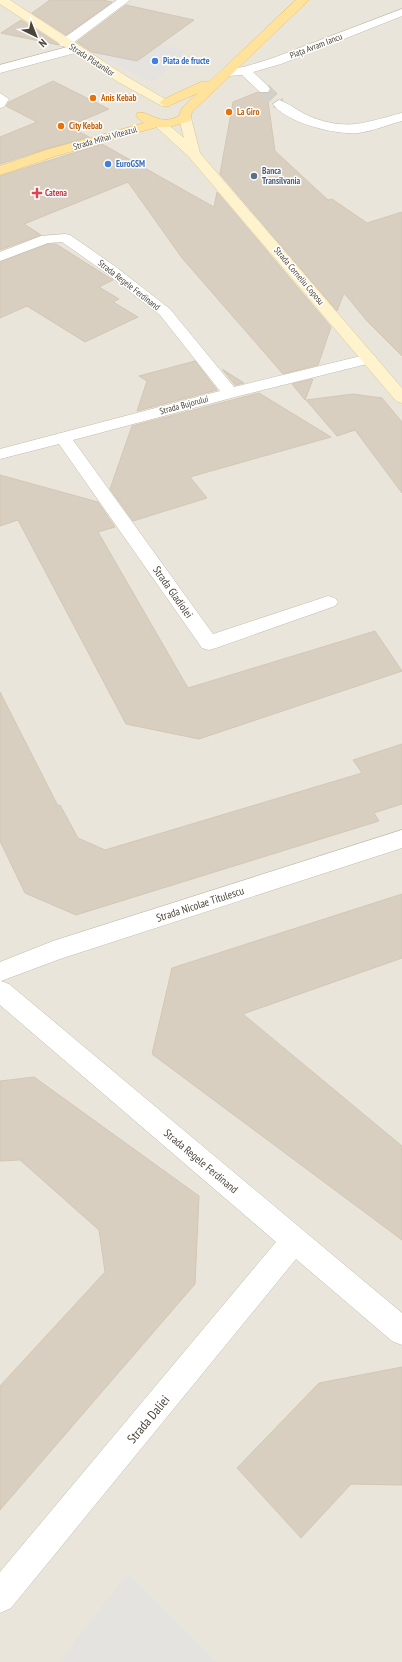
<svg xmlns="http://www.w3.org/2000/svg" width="402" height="1662" font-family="'PT Sans Narrow',sans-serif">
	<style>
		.residential { fill: #eae5da }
		.parking { fill: #e5e3e0 }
		.building { fill: #d8cfc1; stroke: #d3c7b4 }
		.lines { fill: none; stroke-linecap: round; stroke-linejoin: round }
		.street-tunnel { stroke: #d4d0c8; stroke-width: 13; stroke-dasharray: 13 6; stroke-linecap: butt }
		.lane-casing { stroke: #c2bbae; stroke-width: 1 }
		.street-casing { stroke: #c2bbae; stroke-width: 1 }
		.secondary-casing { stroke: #d6c79b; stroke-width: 1 }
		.primary-casing { stroke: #e6c16a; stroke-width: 1 }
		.lane { fill: #fff; fill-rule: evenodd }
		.street { fill: #fff; fill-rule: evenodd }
		.secondary { fill: #fff3cd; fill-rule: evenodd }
		.primary { fill: #ffe39c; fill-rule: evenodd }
		.shop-dot { fill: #3f7fe0; stroke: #fff; stroke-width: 1.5 }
		.food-dot { fill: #e8710a; stroke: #fff; stroke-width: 1.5 }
		.service-dot { fill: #5c6f8a; stroke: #fff; stroke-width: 1.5 }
		.health-dot { fill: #e0444e; stroke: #fff; stroke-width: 1.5 }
		.labels { text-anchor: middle; stroke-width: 3; stroke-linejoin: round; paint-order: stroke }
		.far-street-label { font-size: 9px; fill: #4b4439; stroke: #fff }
		.far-shop-label { font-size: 9px; font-weight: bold; fill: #366cbe; stroke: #fff; text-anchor: start }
		.far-food-label { font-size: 9px; font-weight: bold; fill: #c56008; stroke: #fff; text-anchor: start }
		.far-service-label { font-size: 9px; font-weight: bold; fill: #4e5e75; stroke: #fff; text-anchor: start }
		.far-health-label { font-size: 9px; font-weight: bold; fill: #be3a42; stroke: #fff; text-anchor: start }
		.street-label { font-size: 11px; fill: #4b4439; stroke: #fff }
		.near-street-label { font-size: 13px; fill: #4b4439; stroke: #fff }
	</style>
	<rect width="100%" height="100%" fill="#f6f3ec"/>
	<path class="residential" d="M 0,0 L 402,0 L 402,1662 L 0,1662 Z"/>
	<path class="parking" d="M 78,32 L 109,45 L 119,37 L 188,50 L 153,82 L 92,54 L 70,36 Z
		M 128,1573 L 217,1662 L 59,1662 Z"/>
	<path class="building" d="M 50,0 L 103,0 L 112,2 L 66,35 L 32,13 Z
		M 126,5 L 194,20 L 137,61 L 92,52 L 77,42 Z
		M 21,20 L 58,44 L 59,45 L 1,33 Z
		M 53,81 L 109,109 L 69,126 L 89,137 L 46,149 L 0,164 L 0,137 L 37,122 L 6,106 L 9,102 Z
		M 258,92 L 267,94 L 275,151 L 328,200 L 332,199 L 367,223 L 402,212 L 402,356 L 367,321 L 344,293 L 337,311 L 220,174 L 233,102 Z
		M 102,144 L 214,207 L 217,192 L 331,327 L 318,365 L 283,374 L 182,258 L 128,182 L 24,224 L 41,235 L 0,250 L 0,176 Z
		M 48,244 L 56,244 L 113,280 L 99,287 L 119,299 L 113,302 L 138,317 L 85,342 L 27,306 L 0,318 L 0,262 Z
		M 195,361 L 217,390 L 137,411 L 147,381 L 139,376 Z
		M 222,369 L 244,383 L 235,385 Z
		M 313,379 L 305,400 L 292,384 Z
		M 259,393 L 331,437 L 190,477 L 207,498 L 133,521 L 110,489 L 132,426 Z
		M 353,394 L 382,398 L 402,422 L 402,493 L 355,430 L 337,436 L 306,400 Z
		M 0,475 L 98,502 L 115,527 L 98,532 L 188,688 L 375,631 L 402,671 L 199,739 L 126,724 L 18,520 L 0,526 Z
		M 0,692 L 58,806 L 60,805 L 78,838 L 105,850 L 362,773 L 353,760 L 402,744 L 402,804 L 374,813 L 379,821 L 76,915 L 25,893 L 0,841 Z
		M 402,894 L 402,958 L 243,1014 L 402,1146 L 402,1240 L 152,1054 L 172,968 Z
		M 34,1077 L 199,1196 L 195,1284 L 0,1510 L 0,1386 L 105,1272 L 99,1230 L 20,1160 L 0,1161 L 0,1081 Z
		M 402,1367 L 402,1485 L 351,1484 L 301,1538 L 237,1468 L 319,1383 Z"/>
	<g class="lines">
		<path class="street-tunnel" d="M 264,89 L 279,104"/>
		<defs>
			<path id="lane" d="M 117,0 L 130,0 L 69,46 L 61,46 L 59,43 L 61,40 Z
				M 75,45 L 79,46 L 81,49 L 79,52 L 0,73 L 0,65 Z
				M 0,93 L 9,99 L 4,107 L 0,108 Z"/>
			<path id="street" d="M 402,9 L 402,16 L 281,64 L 253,72 L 268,86 L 270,89 L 268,92 L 260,92 L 242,75 L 228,76 L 222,72 L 224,69 L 244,67 L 273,58 Z
				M 279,100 C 289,103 299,112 309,116 C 348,132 365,122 402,113 L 402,121 C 387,125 373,131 358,133 C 336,135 286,123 273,104 Z
				M 65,234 L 70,235 L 116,267 L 170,309 L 234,387 L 369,354 L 375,356 L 377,359 L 375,362 L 235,397 L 73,440 L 213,634 L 328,596 L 335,598 L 338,602 L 335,606 L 216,648 L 209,650 L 202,648 L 59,444 L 0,459 L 0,449 L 220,391 L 160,315 L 106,273 L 62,242 L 48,243 L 0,261 L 0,252 L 41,236 Z
				M 402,830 L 402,848 L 60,959 L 1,981 L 9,984 L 402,1313 L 402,1345 L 392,1341 L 296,1259 L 11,1608 L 0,1613 L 0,1572 L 276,1242 L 0,1005 L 0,962 L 53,941 Z"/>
			<path id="secondary" d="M 0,0 L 10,0 L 126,76 L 172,103 L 170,106 L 162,106 L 118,82 L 0,4 Z
				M 185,114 L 191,118 L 200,153 L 402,388 L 402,403 L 396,401 L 189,157 L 152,123 L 158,119 L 163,120 L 184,138 L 179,118 Z"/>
			<path id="primary" d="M 296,0 L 309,0 L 192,112 L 190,121 L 169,127 L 157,127 L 56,156 L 0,175 L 0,166 L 46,150 L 144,123 L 136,116 L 137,113 C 151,110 157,127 179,116 L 182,108 L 198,93 L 166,107 L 160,103 L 162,100 L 201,82 L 209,82 Z"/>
		</defs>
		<use href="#lane" class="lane-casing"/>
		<use href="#street" class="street-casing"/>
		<use href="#secondary" class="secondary-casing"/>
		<use href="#primary" class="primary-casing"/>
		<use href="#lane" class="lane"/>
		<use href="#street" class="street"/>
		<use href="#secondary" class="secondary"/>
		<use href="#primary" class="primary"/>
	</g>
	<g class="shop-dot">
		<circle cx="155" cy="61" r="4"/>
		<circle cx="108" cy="164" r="4"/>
	</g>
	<g class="food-dot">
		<circle cx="93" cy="98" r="4"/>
		<circle cx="229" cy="112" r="4"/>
		<circle cx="61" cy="126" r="4"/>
	</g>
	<circle class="service-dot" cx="254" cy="176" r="4"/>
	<path class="health-dot" d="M35 187h4v4h4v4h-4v4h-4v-4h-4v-4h4z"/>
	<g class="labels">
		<g class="far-street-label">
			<text transform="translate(316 46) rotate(-21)" y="3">Piața Avram Iancu</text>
			<text transform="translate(92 60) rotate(33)" y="3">Strada Platanilor</text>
			<text transform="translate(105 138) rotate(-16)" y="3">Strada Mihai Viteazul</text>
			<text transform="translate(299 276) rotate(50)" y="3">Strada Corneliu Coposu</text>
			<text transform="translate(129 285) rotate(38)" y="3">Strada Regele Ferdinand</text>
			<text transform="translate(184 405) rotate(-15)" y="3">Strada Bujorului</text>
		</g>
		<g class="far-shop-label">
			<text x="163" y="64">Piata de fructe</text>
			<text x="116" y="167">EuroGSM</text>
		</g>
		<g class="far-food-label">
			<text x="101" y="101">Anis Kebab</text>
			<text x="237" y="115">La Giro</text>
			<text x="69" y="129">City Kebab</text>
		</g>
		<g class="far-service-label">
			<text x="262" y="174">Banca<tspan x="262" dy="10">Transilvania</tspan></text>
		</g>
		<g class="far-health-label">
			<text x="45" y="196">Catena</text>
		</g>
		<g class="street-label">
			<text transform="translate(173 592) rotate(55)" y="4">Strada Gladiolei</text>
			<text transform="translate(200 904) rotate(-18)" y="4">Strada Nicolae Titulescu</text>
			<text transform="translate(201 1161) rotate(40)" y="4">Strada Regele Ferdinand</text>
		</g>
		<g class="near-street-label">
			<text transform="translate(148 1419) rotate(-50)" y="5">Strada Daliei</text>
		</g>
	</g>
	<g transform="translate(36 36) rotate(137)" stroke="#ffffff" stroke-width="3" paint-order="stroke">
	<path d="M0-3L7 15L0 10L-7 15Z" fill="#4b4439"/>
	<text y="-6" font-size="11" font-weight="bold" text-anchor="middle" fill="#4b4439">N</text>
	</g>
</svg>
